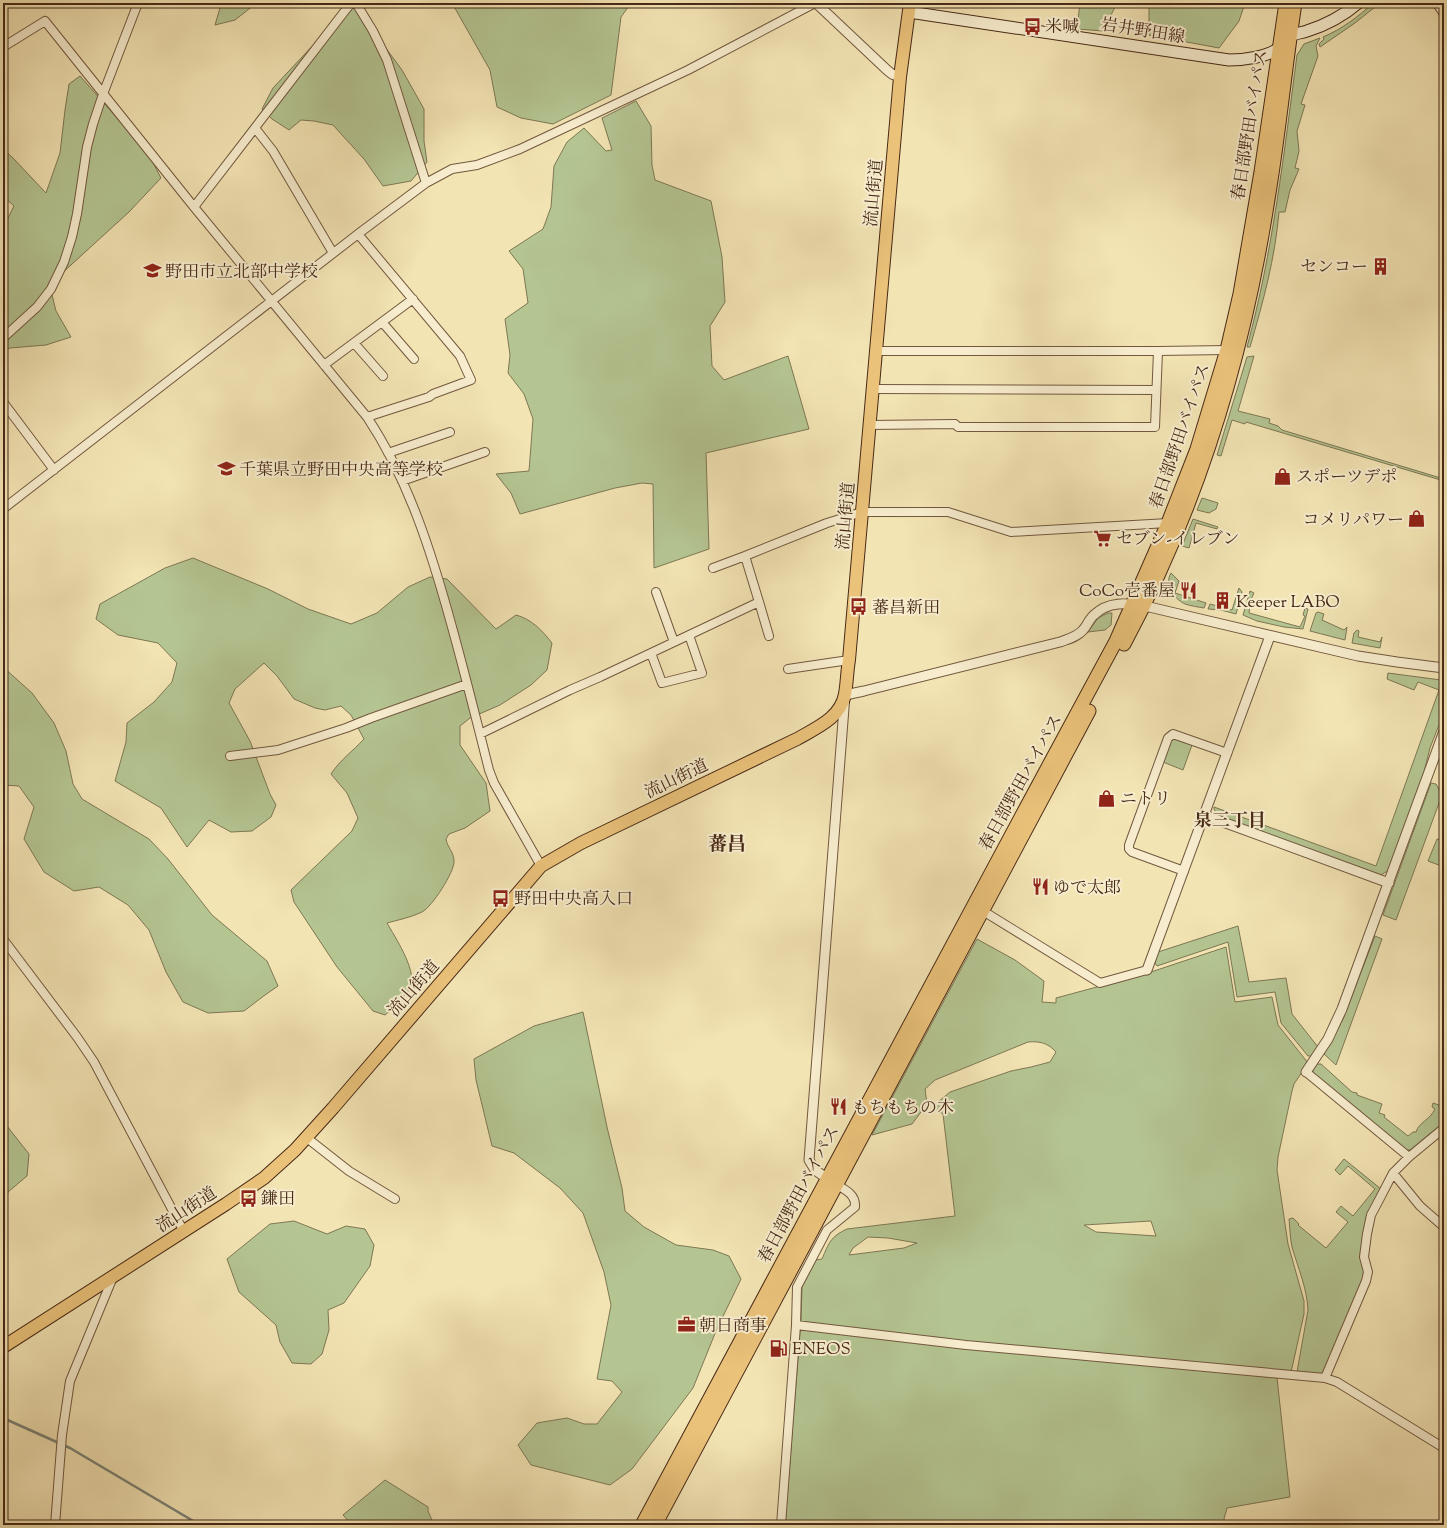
<svg xmlns="http://www.w3.org/2000/svg" width="1447" height="1528" font-family="'Sorts Mill Goudy','Noto Serif JP',serif">
	<style>
		.green { fill: #b4c592; stroke: #7e7754; fill-rule: evenodd }
		.lines { fill: none; stroke-linecap: round; stroke-linejoin: round }
		.stream { stroke: #7b8276; stroke-width: 2.5 }
		.minor-casing { stroke: #72583e; stroke-width: 10 }
		.tertiary-casing { stroke: #72583e; stroke-width: 11 }
		.secondary-casing { stroke: #472917; stroke-width: 13 }
		.primary-casing { stroke: #472917; stroke-width: 14 }
		.trunk-casing { stroke: #472917; stroke-width: 15 }
		.minor { stroke: #f7edce; stroke-width: 8 }
		.tertiary { stroke: #f7edce; stroke-width: 9 }
		.secondary { stroke: #f7edce; stroke-width: 11 }
		.primary { stroke: #eac27a; stroke-width: 12 }
		.trunk { stroke: #eac27a; stroke-width: 13 }
		.labels { text-anchor: middle; stroke-width: 4; stroke-linejoin: round; paint-order: stroke }
		.poi-label { font-size: 17px; fill: #472917; stroke: #f7edce; text-anchor: start }
		.street-label { font-size: 17px; fill: #472917; stroke: #f7edce }
		.neighbourhood-label { font-size: 18px; font-weight: bold; fill: #472917; stroke: #f7edce }
		.quarter-label { font-size: 19px; font-weight: bold; fill: #472917; stroke: #f7edce }
	</style>
	<rect width="100%" height="100%" fill="#f3e4b4"/>
	<filter id="stains"><feTurbulence type="fractalNoise" baseFrequency=".005" numOctaves="4"/><feColorMatrix values="0 0 0 0 .2 0 0 0 0 .09 0 0 0 0 .02 0 0 0 .5 -.17"/></filter>
	<radialGradient id="worn" r=".72"><stop offset=".6" stop-color="#630" stop-opacity="0"/><stop offset="1" stop-color="#630" stop-opacity=".3"/></radialGradient>
	<path class="green" d="M 224,3 L 254,3 L 254,5 L 235,20 L 215,25 L 220,8 Z
		M 452,3 L 631,3 L 621,17 L 611,95 L 553,124 L 521,118 L 497,107 L 490,70 Z
		M 1080,3 L 1117,3 L 1103,31 L 1077,29 Z
		M 1149,3 L 1245,3 L 1239,21 L 1219,48 L 1149,35 Z
		M 1373,3 L 1380,3 L 1355,23 L 1320,47 L 1319,44 L 1324,39 L 1323,37 C 1342,29 1358,17 1373,3 Z
		M 354,5 L 402,70 L 424,109 L 424,141 L 427,162 L 411,181 L 383,186 L 364,159 L 333,125 L 314,121 L 301,120 L 289,130 L 272,119 L 262,109 L 273,88 L 332,25 Z
		M 1320,38 L 1316,46 L 1318,56 L 1301,104 L 1305,105 L 1297,131 L 1299,151 L 1295,168 L 1299,169 L 1290,190 L 1285,212 L 1279,212 C 1275,259 1263,302 1250,347 L 1247,347 C 1273,251 1284,153 1297,55 L 1304,44 Z
		M 80,76 L 148,153 L 161,178 L 129,212 L 60,275 L 51,291 L 56,311 L 71,337 L 46,345 L 10,348 L 3,352 L 3,228 L 14,206 L 3,196 L 3,149 L 13,158 L 46,193 L 60,153 L 65,110 L 69,84 Z
		M 636,101 L 651,126 L 652,165 L 655,180 L 711,201 L 722,257 L 725,302 L 710,326 L 712,366 L 724,380 L 788,356 L 809,429 L 706,453 L 709,549 L 654,568 L 653,484 L 642,483 L 615,488 L 520,514 L 511,493 L 496,474 L 529,471 L 533,419 L 524,394 L 508,373 L 510,355 L 505,319 L 528,303 L 523,269 L 509,251 L 543,229 L 551,207 L 554,166 L 567,142 L 584,128 L 606,151 L 612,150 L 602,118 Z
		M 1254,356 L 1238,411 L 1270,419 L 1269,423 L 1278,426 L 1282,430 L 1444,479 L 1444,481 L 1246,422 L 1245,424 L 1232,420 L 1221,456 L 1217,455 L 1247,357 Z
		M 1202,498 L 1218,503 L 1216,509 L 1209,513 L 1197,510 Z
		M 1193,519 L 1218,527 L 1217,529 L 1196,523 L 1189,548 L 1182,546 Z
		M 193,558 L 268,589 L 308,609 L 351,624 L 377,613 L 408,587 L 430,577 L 447,579 L 496,629 L 516,615 C 531,619 542,630 552,643 L 547,670 L 531,685 L 500,705 L 470,718 L 460,726 L 460,745 L 486,783 L 490,811 L 465,828 L 449,834 L 446,839 C 447,847 454,852 454,861 C 455,871 432,907 422,912 C 412,917 398,920 387,923 C 395,937 416,969 411,985 C 409,994 392,1009 385,1015 L 373,1011 L 337,967 L 294,902 L 291,890 L 352,831 L 358,818 L 347,793 L 331,774 C 340,760 353,751 364,739 L 351,715 L 341,706 L 325,710 L 315,708 L 294,699 L 277,676 L 264,663 L 235,689 L 229,703 L 250,741 L 270,794 L 276,805 L 271,817 L 252,831 L 231,832 L 209,820 L 187,847 L 161,808 L 115,781 L 126,742 L 127,723 L 154,702 L 172,682 L 177,663 L 158,643 L 118,635 L 96,619 L 100,604 L 165,568 Z
		M 1171,573 L 1179,581 L 1175,593 L 1206,603 L 1204,608 C 1198,607 1191,606 1185,604 C 1173,598 1164,585 1171,573 Z
		M 1239,588 L 1242,592 L 1236,614 L 1221,610 L 1208,609 L 1210,604 L 1232,610 Z
		M 1250,591 L 1254,593 L 1248,606 L 1250,606 L 1249,613 L 1300,627 L 1305,616 L 1303,615 L 1305,608 L 1308,609 L 1303,629 L 1284,627 L 1257,621 L 1243,615 Z
		M 1318,612 L 1324,614 L 1322,620 L 1344,630 L 1347,627 L 1345,640 L 1310,631 L 1316,613 Z
		M 1108,613 L 1112,613 L 1111,625 L 1105,630 L 1088,632 L 1098,618 Z
		M 1357,630 L 1359,631 L 1358,637 L 1380,642 L 1382,637 L 1380,648 L 1352,643 L 1354,633 Z
		M 3,667 L 32,693 L 54,723 L 66,751 L 73,784 L 82,799 L 149,839 L 168,859 L 212,915 L 267,961 L 278,986 L 265,995 L 244,1011 L 208,1013 L 183,1002 L 166,972 L 149,930 L 128,905 L 99,887 L 74,891 L 44,872 L 24,839 L 34,807 L 19,786 L 3,785 Z
		M 1388,673 L 1441,680 L 1444,682 L 1444,712 L 1430,748 L 1422,780 L 1389,870 L 1381,875 L 1218,816 L 1214,809 L 1214,807 L 1376,866 L 1439,690 L 1418,682 L 1414,690 L 1387,679 Z
		M 1175,739 L 1192,745 L 1183,770 L 1163,762 L 1171,740 Z
		M 1431,783 L 1436,784 L 1442,795 L 1396,920 L 1383,915 Z
		M 1437,839 L 1442,840 C 1439,849 1444,858 1444,867 L 1428,861 Z
		M 1238,926 L 1249,982 L 1286,978 L 1292,1014 L 1318,1047 L 1312,1056 L 1308,1056 L 1281,1023 L 1275,992 L 1237,997 L 1228,942 L 1157,966 L 1155,963 L 1158,952 Z
		M 1375,936 L 1382,939 L 1336,1065 L 1324,1054 L 1343,1019 Z
		M 977,939 L 1015,960 L 1044,981 L 1042,1002 L 1056,1003 L 1056,998 L 1145,974 L 1226,947 L 1235,1002 L 1272,997 L 1278,1025 L 1308,1063 L 1294,1084 L 1292,1091 L 1278,1157 L 1277,1170 L 1288,1244 L 1304,1301 L 1304,1314 L 1292,1368 L 1291,1371 L 1190,1369 L 1277,1378 L 1290,1497 L 1227,1508 L 1224,1519 L 1225,1525 L 785,1525 L 800,1332 L 802,1329 L 802,1323 L 801,1321 L 802,1287 L 816,1260 L 822,1259 C 829,1243 830,1237 847,1229 L 955,1216 L 943,1114 L 932,1107 L 950,1092 L 1011,1071 L 1031,1067 L 1050,1062 L 1056,1052 C 1048,1043 1040,1041 1028,1042 L 935,1080 L 925,1089 L 927,1104 L 912,1124 L 872,1135 ZM 1151,1221 L 1156,1236 L 1096,1232 L 1084,1225 ZM 868,1237 L 888,1238 L 917,1243 L 904,1248 L 849,1255 L 853,1248 Z
		M 583,1012 L 607,1127 L 622,1188 L 625,1211 L 644,1227 L 676,1245 L 713,1250 L 729,1256 L 741,1279 L 716,1331 L 693,1388 L 632,1469 L 610,1485 L 531,1465 L 518,1445 L 537,1423 L 567,1418 L 584,1424 L 597,1424 L 622,1392 L 612,1381 L 597,1379 L 611,1305 L 604,1272 L 583,1213 L 560,1188 L 514,1153 L 492,1146 L 476,1080 L 474,1059 L 534,1026 Z
		M 1317,1064 L 1321,1064 L 1352,1092 L 1357,1093 L 1357,1095 L 1382,1104 L 1379,1113 L 1385,1115 L 1384,1117 L 1408,1136 L 1413,1132 L 1416,1132 C 1419,1122 1430,1120 1435,1109 L 1432,1107 L 1433,1103 L 1439,1105 L 1440,1103 L 1444,1104 L 1444,1122 L 1410,1150 L 1405,1150 L 1313,1074 L 1313,1070 Z
		M 3,1121 L 29,1154 L 27,1176 L 8,1192 L 3,1209 Z
		M 1344,1159 L 1381,1189 L 1368,1215 L 1365,1278 L 1324,1374 L 1297,1372 L 1308,1310 C 1307,1288 1298,1268 1292,1247 C 1290,1238 1290,1228 1289,1219 L 1293,1218 L 1299,1224 L 1298,1225 L 1326,1248 L 1348,1222 L 1336,1212 L 1341,1206 L 1353,1216 L 1375,1189 L 1348,1166 L 1340,1175 L 1335,1170 Z
		M 294,1221 L 327,1234 L 346,1226 L 365,1229 L 374,1245 L 370,1266 L 344,1303 L 328,1310 L 329,1330 L 322,1354 L 311,1364 L 292,1363 L 280,1342 L 276,1325 L 239,1292 L 227,1259 L 270,1224 Z
		M 385,1480 L 428,1507 L 428,1511 L 434,1525 L 352,1525 L 343,1515 Z"/>
	<g class="lines">
		<path class="stream" d="M 3,1418 L 70,1448 L 200,1525"/>
		<defs>
			<path id="minor" d="M 356,3 L 373,31 L 387,60 L 426,183
				M 3,47 L 45,21 L 194,207 L 367,417 C 409,480 432,554 452,627 C 465,674 477,722 489,770 L 494,783 L 541,866
				M 255,128 L 273,151 L 333,253
				M 194,207 L 351,3
				M 358,234 L 460,356 L 471,380 L 433,394 L 429,397 L 367,417
				M 382,322 L 414,359
				M 3,338 L 37,307 L 51,289 L 64,262 L 72,237 L 77,214 L 87,147 L 93,124 L 103,94 L 138,3
				M 354,343 L 383,376
				M 876,351 L 1158,351 L 1227,350
				M 324,365 L 413,299
				M 873,389 L 1156,390
				M 3,402 L 54,470
				M 869,425 L 955,424 L 958,427 L 1155,427 L 1158,351
				M 388,453 L 450,432
				M 402,481 L 485,452
				M 3,509 L 358,234 L 426,183 L 452,169 L 477,165 L 520,149 L 688,70 L 815,3
				M 713,568 L 745,556
				M 656,592 L 674,642
				M 759,602 L 769,636
				M 651,653 L 662,683 L 702,673 L 689,635
				M 788,669 L 849,660
				M 480,734 L 570,690 L 600,677 L 759,602 L 745,556 L 827,523 L 862,512 L 948,512 L 1011,532 L 1168,523
				M 230,756 L 278,750 L 346,728 L 371,718 L 467,684
				M 1184,871 L 1132,852 L 1129,849 L 1129,845 L 1168,738 L 1173,734 L 1227,753
				M 983,911 L 1100,983 L 1147,970
				M 3,939 L 77,1037 L 94,1062 L 184,1232
				M 1306,1072 L 1409,1157
				M 307,1138 L 349,1171 L 395,1199
				M 1393,1173 L 1420,1206 L 1444,1227
				M 796,1325 L 966,1345 L 1325,1378 L 1337,1382 L 1444,1448
				M 1325,1378 L 1366,1281 L 1368,1272 L 1364,1257 L 1367,1234 L 1371,1215 L 1379,1200 L 1393,1173 L 1409,1157 L 1444,1128
				M 55,1525 L 62,1435 L 70,1381 L 113,1277
				M 781,1525 L 796,1325 L 797,1287 L 827,1230 L 855,1207 C 856,1195 846,1190 837,1185"/>
			<path id="tertiary" d="M 816,3 L 887,70 L 892,74 L 900,77
				M 1437,3 L 1444,13
				M 1204,815 L 1389,883
				M 1147,970 L 1270,636
				M 1306,1072 L 1328,1039 L 1342,1009 L 1444,731
				M 832,1182 L 815,1170 L 809,1160 L 845,695 L 864,691 L 1060,642 C 1068,639 1077,637 1083,630 C 1087,626 1089,619 1094,615 C 1108,601 1127,603 1145,606 L 1358,656 L 1397,662 L 1444,668"/>
			<path id="secondary" d="M 909,12 L 1229,60 C 1243,60 1268,57 1279,48 C 1284,44 1287,37 1292,35 C 1297,33 1302,33 1307,31 C 1326,25 1343,16 1358,3"/>
			<path id="primary" d="M 3,1347 L 226,1204 L 264,1178 L 295,1150 L 333,1108 L 541,866 L 581,843 L 797,739 C 816,728 841,718 845,694 C 847,683 847,671 849,660 L 900,77 L 910,3"/>
			<path id="trunk" d="M 1124,644 C 1198,506 1244,354 1268,199 C 1279,134 1285,68 1295,3
				M 642,1525 L 1027,806 L 1116,641 L 1168,523 L 1197,449 L 1227,350 L 1240,294 L 1261,172 L 1286,3
				M 655,1525 L 1089,711"/>
		</defs>
		<use href="#minor" class="minor-casing"/>
		<use href="#tertiary" class="tertiary-casing"/>
		<use href="#secondary" class="secondary-casing"/>
		<use href="#primary" class="primary-casing"/>
		<use href="#trunk" class="trunk-casing"/>
		<use href="#minor" class="minor"/>
		<use href="#tertiary" class="tertiary"/>
		<use href="#secondary" class="secondary"/>
		<use href="#primary" class="primary"/>
		<use href="#trunk" class="trunk"/>
	</g>
	<defs>
		<symbol id="bus-bare" viewBox="-9 -9 18 18"><path d="M-5-6H5V4H4V6H2V4H-2V6H-4V4H-5ZM-3.5-4V0h7V-4ZM-3.5 1.2v1.5H-2V1.2ZM2 1.2v1.5H3.5V1.2Z" fill="#8f2418" stroke="#f7edce" stroke-width="2.5" paint-order="stroke"/></symbol>
		<symbol id="building-bare" viewBox="-9 -9 18 18"><path d="M-4-6H4V6H1V3H-1V6H-4ZM-2.5-4.3h1.7v1.8h-1.7ZM.8-4.3h1.7v1.8H.8ZM-2.5-1h1.7V.8h-1.7ZM.8-1h1.7V.8H.8Z" fill="#8f2418" stroke="#f7edce" stroke-width="2.5" paint-order="stroke"/></symbol>
		<symbol id="school-bare" viewBox="-9 -9 18 18"><path d="M0-5L7-2L0 1L-7-2ZM-4 1L0 2.5L4 1V4Q0 6-4 4Z" fill="#8f2418" stroke="#f7edce" stroke-width="2.5" paint-order="stroke"/></symbol>
		<symbol id="shop-bare" viewBox="-9 -9 18 18"><path d="M-5-2.5h2.3a2.7 3.5 0 0 1 5.4 0H5L5.5 6h-11ZM-1.5-2.5h3a1.5 2.3 0 0 0-3 0Z" fill="#8f2418" stroke="#f7edce" stroke-width="2.5" paint-order="stroke"/></symbol>
		<symbol id="supermarket-bare" viewBox="-9 -9 18 18"><path d="M-6-5.5h2.5l.6 2H6L4.5 2H-2.5L-4.4-4H-6ZM-1.5 3.2a1.3 1.3 0 1 0 .1 0ZM3 3.2a1.3 1.3 0 1 0 .1 0Z" fill="#8f2418" stroke="#f7edce" stroke-width="2.5" paint-order="stroke"/></symbol>
		<symbol id="restaurant-bare" viewBox="-9 -9 18 18"><path d="M-5-6h1v4h1v-4h1v4h1v-4h1v5L-1.5 .5V6h-2V.5L-5-1ZM5-6V6H3V1.5H1.5Q1.5-4 5-6Z" fill="#8f2418" stroke="#f7edce" stroke-width="2.5" paint-order="stroke"/></symbol>
		<symbol id="office-bare" viewBox="-9 -9 18 18"><path d="M-6-3h4V-5.5h4V-3h4V5H-6ZM-1-4.5V-3h2v-1.5ZM-6 0V1H6V0Z" fill="#8f2418" stroke="#f7edce" stroke-width="2.5" paint-order="stroke"/></symbol>
		<symbol id="fuel-bare" viewBox="-9 -9 18 18"><path d="M-5.5-6h7V0h2V4h1.3V-2.5L3-4.5l.8-.8L6-3V5H2.5V1h-1V6h-7ZM-4.2-4.7v3.2H.2V-4.7Z" fill="#8f2418" stroke="#f7edce" stroke-width="2.5" paint-order="stroke"/></symbol>
	</defs>
	<g fill-rule="evenodd">
		<use href="#bus-bare" x="1020" y="14" width="25" height="25"/>
		<use href="#building-bare" x="1368" y="254" width="25" height="25"/>
		<use href="#school-bare" x="140" y="258" width="25" height="25"/>
		<use href="#school-bare" x="214" y="456" width="25" height="25"/>
		<use href="#shop-bare" x="1270" y="464" width="25" height="25"/>
		<use href="#shop-bare" x="1404" y="506" width="25" height="25"/>
		<use href="#supermarket-bare" x="1090" y="526" width="25" height="25"/>
		<use href="#restaurant-bare" x="1176" y="578" width="25" height="25"/>
		<use href="#building-bare" x="1210" y="588" width="25" height="25"/>
		<use href="#bus-bare" x="846" y="594" width="25" height="25"/>
		<use href="#shop-bare" x="1094" y="786" width="25" height="25"/>
		<use href="#restaurant-bare" x="1028" y="874" width="25" height="25"/>
		<use href="#bus-bare" x="488" y="886" width="25" height="25"/>
		<use href="#restaurant-bare" x="826" y="1094" width="25" height="25"/>
		<use href="#bus-bare" x="236" y="1186" width="25" height="25"/>
		<use href="#office-bare" x="674" y="1312" width="25" height="25"/>
		<use href="#fuel-bare" x="766" y="1336" width="25" height="25"/>
	</g>
	<g class="labels">
		<g class="poi-label">
			<text x="1045" y="32">米喊</text>
			<text x="1368" y="272" text-anchor="end">センコー</text>
			<text x="165" y="277">野田市立北部中学校</text>
			<text x="239" y="475">千葉県立野田中央高等学校</text>
			<text x="1296" y="482">スポーツデポ</text>
			<text x="1404" y="525" text-anchor="end">コメリパワー</text>
			<text x="1116" y="544">セブン-イレブン</text>
			<text x="1175" y="596" text-anchor="end">CoCo壱番屋</text>
			<text x="1236" y="607">Keeper LABO</text>
			<text x="872" y="613">蕃昌新田</text>
			<text x="1120" y="804">ニトリ</text>
			<text x="1053" y="893">ゆで太郎</text>
			<text x="514" y="904">野田中央高入口</text>
			<text x="852" y="1113">もちもちの木</text>
			<text x="261" y="1204">鎌田</text>
			<text x="699" y="1331">朝日商事</text>
			<text x="792" y="1354">ENEOS</text>
		</g>
		<g class="street-label">
			<text transform="translate(1143 30) rotate(9)" y="6">岩井野田線</text>
			<text transform="translate(1249 125) rotate(-81)" y="6">春日部野田バイパス</text>
			<text transform="translate(873 193) rotate(-85)" y="6">流山街道</text>
			<text transform="translate(1179 436) rotate(-71)" y="6">春日部野田バイパス</text>
			<text transform="translate(845 516) rotate(-85)" y="6">流山街道</text>
			<text transform="translate(676 778) rotate(-26)" y="6">流山街道</text>
			<text transform="translate(1020 782) rotate(-61)" y="6">春日部野田バイパス</text>
			<text transform="translate(413 988) rotate(-49)" y="6">流山街道</text>
			<text transform="translate(798 1194) rotate(-62)" y="6">春日部野田バイパス</text>
			<text transform="translate(186 1209) rotate(-33)" y="6">流山街道</text>
		</g>
		<g class="neighbourhood-label">
			<text x="1230" y="826">泉三丁目</text>
		</g>
		<g class="quarter-label">
			<text x="727" y="850">蕃昌</text>
		</g>
	</g>
	<rect width="1447" height="1528" fill="none" stroke="#f3e4b4" stroke-width="16"/>
	<rect x="4" y="4" width="1439" height="1520" fill="none" stroke="#472917" stroke-width="2"/>
	<rect x="8" y="8" width="1431" height="1512" fill="none" stroke="#472917"/>
	<rect width="100%" height="100%" filter="url(#stains)"/>
	<rect width="100%" height="100%" fill="url(#worn)"/>
</svg>
